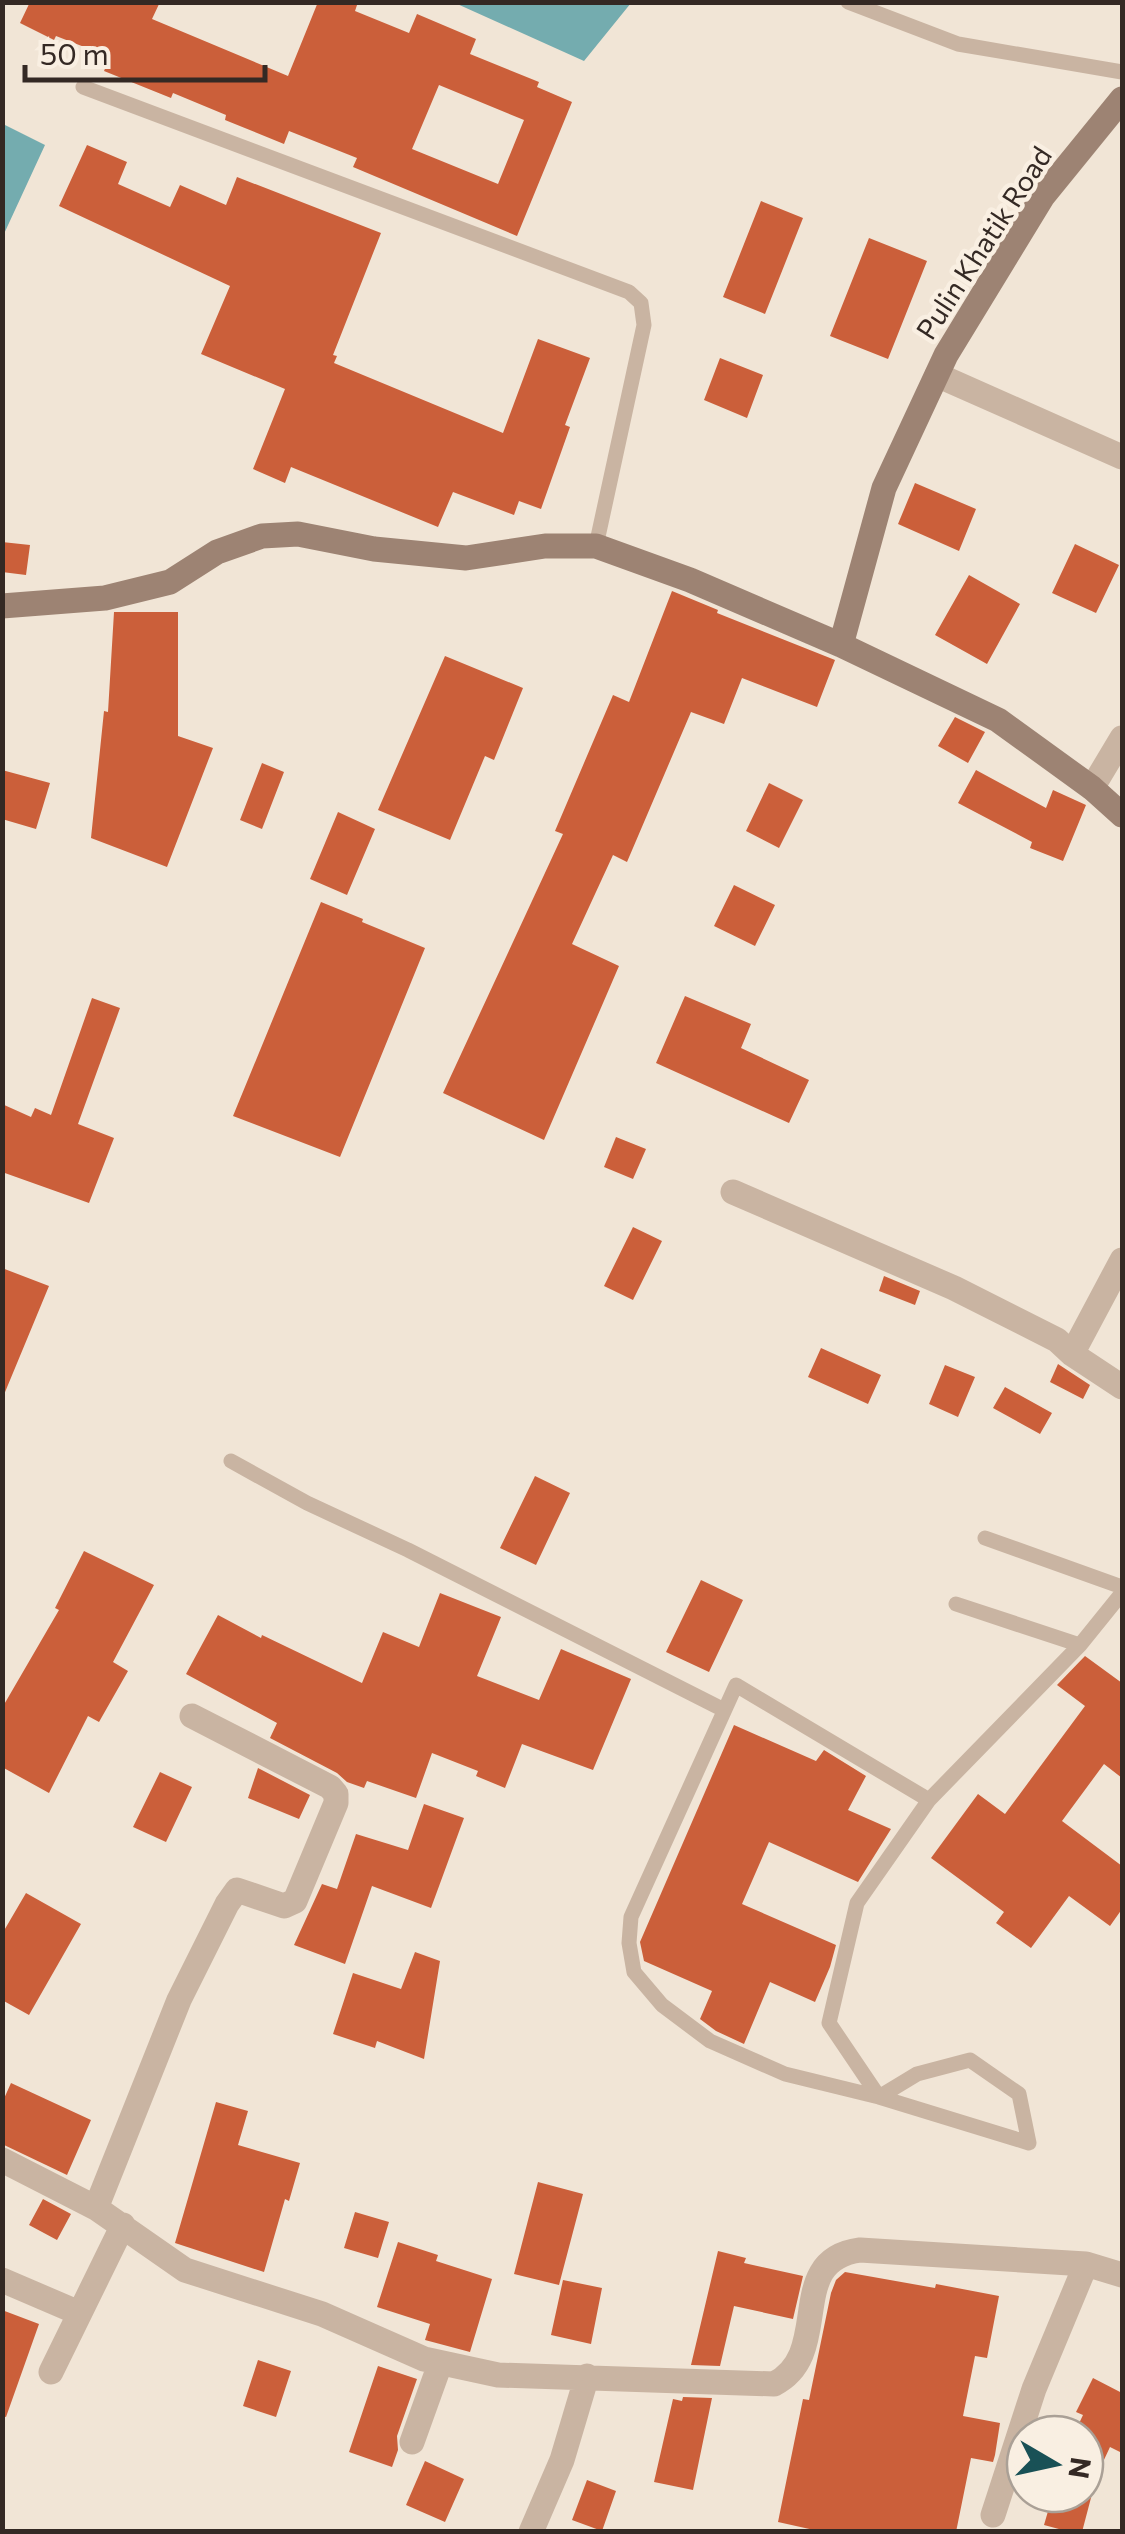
<svg xmlns="http://www.w3.org/2000/svg" width="1125" height="2534" font-family="Commissioner,sans-serif">
	<style>
		.water { fill: #74acaf }
		.building { fill: #cb5f3a; fill-rule: evenodd }
		.lines { fill: none; stroke-linecap: round; stroke-linejoin: round }
		.lane { stroke: #c9b4a2; stroke-width: 15 }
		.street { stroke: #c9b4a2; stroke-width: 25 }
		.secondary { stroke: #9d8373; stroke-width: 25 }
		.labels { text-anchor: middle; stroke-width: 9; stroke-linejoin: round; paint-order: stroke }
		.street-label { font-size: 28px; fill: #342924; stroke: #f9efe2 }
	</style>
	<rect width="100%" height="100%" fill="#f1e5d6"/>
	<path class="water" d="M 455,3 L 631,3 L 584,61 Z
		M 3,124 L 45,145 L 3,236 Z"/>
	<path class="building" d="M 30,2 L 160,2 L 152,19 L 288,76 L 318,2 L 358,2 L 355,11 L 409,33 L 417,14 L 476,39 L 470,54 L 539,82 L 537,87 L 572,102 L 517,236 L 353,167 L 357,158 L 289,131 L 284,144 L 225,120 L 226,115 L 173,93 L 171,98 L 104,71 L 110,57 L 56,36 L 54,40 L 20,23 ZM 439,85 L 524,120 L 498,184 L 412,149 Z
		M 87,145 L 127,162 L 118,184 L 170,207 L 180,185 L 226,205 L 237,177 L 381,233 L 333,355 L 337,356 L 334,363 L 503,433 L 538,339 L 590,358 L 565,425 L 570,427 L 541,509 L 519,501 L 514,515 L 453,492 L 438,527 L 291,467 L 285,483 L 253,469 L 285,389 L 201,354 L 230,286 L 59,206 Z
		M 761,201 L 803,218 L 765,314 L 723,297 Z
		M 869,238 L 927,261 L 888,359 L 830,336 Z
		M 720,358 L 763,375 L 747,418 L 704,400 Z
		M 915,483 L 976,509 L 959,551 L 898,524 Z
		M 2,542 L 30,545 L 26,575 L 2,572 Z
		M 1075,544 L 1119,565 L 1096,613 L 1052,593 Z
		M 969,575 L 1020,604 L 987,664 L 935,635 Z
		M 672,591 L 718,610 L 717,613 L 835,660 L 817,707 L 742,678 L 724,724 L 691,712 L 627,862 L 613,855 L 572,944 L 619,966 L 544,1140 L 443,1093 L 563,834 L 555,831 L 613,695 L 629,702 Z
		M 114,612 L 178,612 L 178,736 L 213,748 L 167,867 L 91,838 L 104,711 L 108,712 Z
		M 445,656 L 523,688 L 494,760 L 485,756 L 450,840 L 378,810 Z
		M 955,717 L 985,732 L 968,763 L 938,746 Z
		M 262,763 L 284,772 L 262,829 L 240,820 Z
		M 2,770 L 50,783 L 36,829 L 2,819 Z
		M 976,770 L 1046,808 L 1053,790 L 1086,805 L 1063,861 L 1030,848 L 1032,842 L 958,803 Z
		M 769,783 L 803,800 L 779,848 L 746,831 Z
		M 338,812 L 375,829 L 347,895 L 310,879 Z
		M 734,885 L 775,905 L 755,946 L 714,926 Z
		M 321,902 L 363,919 L 362,922 L 425,948 L 340,1157 L 233,1116 Z
		M 685,996 L 751,1024 L 741,1048 L 809,1080 L 789,1123 L 656,1063 Z
		M 92,998 L 120,1008 L 78,1124 L 114,1138 L 89,1203 L 2,1172 L 2,1104 L 31,1117 L 35,1108 L 51,1115 Z
		M 616,1137 L 646,1149 L 633,1179 L 604,1167 Z
		M 633,1227 L 662,1241 L 633,1300 L 604,1286 Z
		M 2,1268 L 49,1286 L 3,1397 L 2,1397 Z
		M 884,1276 L 920,1291 L 915,1305 L 879,1291 Z
		M 821,1348 L 881,1375 L 868,1404 L 808,1377 Z
		M 1058,1364 L 1090,1385 L 1083,1399 L 1050,1382 Z
		M 945,1365 L 975,1377 L 958,1417 L 929,1404 Z
		M 1005,1387 L 1052,1413 L 1040,1434 L 993,1408 Z
		M 535,1476 L 570,1493 L 536,1565 L 500,1548 Z
		M 84,1551 L 154,1585 L 113,1662 L 128,1671 L 99,1722 L 88,1716 L 49,1793 L 2,1767 L 2,1708 L 59,1610 L 55,1608 Z
		M 701,1580 L 743,1600 L 709,1672 L 666,1652 Z
		M 440,1593 L 501,1617 L 477,1676 L 539,1700 L 561,1649 L 631,1679 L 593,1770 L 522,1744 L 505,1788 L 476,1776 L 478,1771 L 432,1753 L 416,1798 L 367,1781 L 364,1788 L 347,1782 L 337,1773 L 270,1738 L 277,1723 L 186,1674 L 218,1615 L 261,1638 L 262,1635 L 362,1683 L 383,1632 L 419,1647 Z
		M 1085,1656 L 1122,1683 L 1122,1778 L 1104,1764 L 1062,1821 L 1122,1866 L 1122,1909 L 1110,1926 L 1069,1896 L 1031,1948 L 996,1923 L 1004,1912 L 931,1858 L 978,1794 L 1005,1814 L 1085,1706 L 1057,1685 Z
		M 734,1725 L 816,1761 L 824,1750 L 866,1776 L 848,1810 L 891,1829 L 858,1882 L 769,1842 L 742,1904 L 836,1945 L 830,1967 L 815,2002 L 770,1982 L 744,2044 L 716,2031 L 700,2019 L 712,1991 L 644,1961 L 640,1942 Z
		M 258,1768 L 310,1795 L 299,1819 L 248,1798 Z
		M 160,1772 L 192,1787 L 166,1842 L 133,1827 Z
		M 424,1804 L 464,1818 L 431,1908 L 372,1886 L 345,1964 L 294,1945 L 322,1884 L 337,1889 L 356,1834 L 408,1850 Z
		M 26,1893 L 81,1924 L 29,2015 L 2,2000 L 2,1934 Z
		M 415,1952 L 440,1961 L 424,2059 L 377,2041 L 375,2048 L 333,2034 L 353,1973 L 401,1989 Z
		M 11,2083 L 91,2120 L 67,2175 L 2,2144 L 2,2103 Z
		M 216,2102 L 248,2111 L 238,2145 L 300,2163 L 289,2201 L 285,2199 L 264,2272 L 175,2243 Z
		M 538,2182 L 583,2194 L 559,2285 L 514,2274 Z
		M 43,2199 L 71,2214 L 57,2240 L 29,2225 Z
		M 355,2212 L 389,2222 L 378,2258 L 344,2248 Z
		M 398,2242 L 438,2255 L 436,2261 L 492,2279 L 470,2352 L 425,2340 L 430,2324 L 377,2307 Z
		M 718,2251 L 746,2258 L 744,2263 L 803,2276 L 793,2319 L 734,2306 L 720,2366 L 691,2365 Z
		M 845,2272 L 935,2288 L 936,2284 L 999,2296 L 987,2358 L 975,2356 L 963,2416 L 1000,2423 L 995,2455 L 993,2462 L 971,2458 L 956,2532 L 823,2532 L 778,2522 L 803,2399 L 809,2400 L 831,2293 L 836,2280 Z
		M 563,2280 L 602,2288 L 591,2344 L 551,2335 Z
		M 2,2310 L 39,2324 L 6,2417 L 2,2416 Z
		M 258,2360 L 291,2371 L 276,2417 L 243,2406 Z
		M 378,2366 L 417,2379 L 397,2436 L 398,2450 L 392,2467 L 349,2452 Z
		M 1093,2378 L 1122,2393 L 1122,2453 L 1110,2447 L 1088,2494 L 1092,2494 L 1082,2532 L 1070,2532 L 1044,2525 L 1053,2494 L 1085,2494 L 1085,2434 L 1074,2434 L 1083,2415 L 1076,2412 Z
		M 683,2397 L 712,2398 L 693,2490 L 654,2482 L 673,2399 L 682,2401 Z
		M 425,2461 L 464,2479 L 445,2522 L 406,2505 Z
		M 587,2480 L 616,2491 L 602,2531 L 572,2520 Z"/>
	<g class="lines">
		<path class="lane" d="M 848,2 L 958,44 L 1122,72
			M 83,87 L 629,292 L 641,303 L 644,325 L 596,546
			M 231,1461 L 307,1503 L 408,1550 L 724,1710
			M 985,1538 L 1122,1587
			M 956,1604 L 1080,1645
			M 929,1800 L 857,1903 L 829,2023 L 879,2097 L 917,2074 L 970,2060 L 1019,2094 L 1029,2143 L 879,2097 L 785,2074 L 710,2041 L 662,2005 L 634,1972 L 629,1943 L 631,1917 L 736,1685 L 929,1800 L 1080,1645 L 1122,1593"/>
		<path class="street" d="M 937,375 L 1122,457
			M 1092,788 L 1122,738
			M 733,1192 L 954,1288 L 1057,1340 L 1072,1354 L 1122,1387
			M 1072,1354 L 1122,1260
			M 2,2160 L 96,2208 L 185,2270 L 322,2314 L 424,2359 L 498,2375 L 774,2384 C 835,2353 783,2260 860,2250 L 1086,2264 L 1122,2275
			M 96,2208 L 179,2000 L 227,1904 L 237,1890 L 284,1906 L 295,1901 L 336,1803 L 336,1794 L 330,1787 L 192,1716
			M 2,2280 L 79,2313
			M 51,2372 L 123,2225
			M 412,2442 L 440,2364
			M 993,2515 L 1034,2389 L 1086,2264
			M 531,2532 L 562,2460 L 587,2376"/>
		<path class="secondary" d="M 2,606 L 105,598 L 170,582 L 217,552 L 262,536 L 298,534 L 374,549 L 466,558 L 545,546 L 596,546 L 690,580 L 841,645 L 998,720 L 1092,788 L 1122,815
			M 841,645 L 884,488 L 946,355 L 1043,196 L 1122,99"/>
	</g>
	<g class="labels">
		<g class="street-label">
			<text transform="translate(984 243) rotate(-57)" y="10">Pulin Khatik Road</text>
		</g>
	</g>
	<rect width="1125" height="2534" fill="none" stroke="#342924" stroke-width="10"/>
	<g transform="translate(1055 2464) rotate(99)"><circle r="48" fill="#f9efe2" stroke="#aaa096" stroke-width="2.5"/>
	<path d="M0-8L18 38L0 25L-18 38Z" fill="#195156"/>
	<text y="-15" font-size="28" font-weight="bold" text-anchor="middle" fill="#342924">N</text>
	</g>
	<path d="M25 65v15h240v-15" fill="none" stroke="#342924" stroke-width="5"/>
	<text x="40" y="65" font-size="30" fill="#342924" stroke="#f9efe2" stroke-width="8" paint-order="stroke">50 m</text>
</svg>
